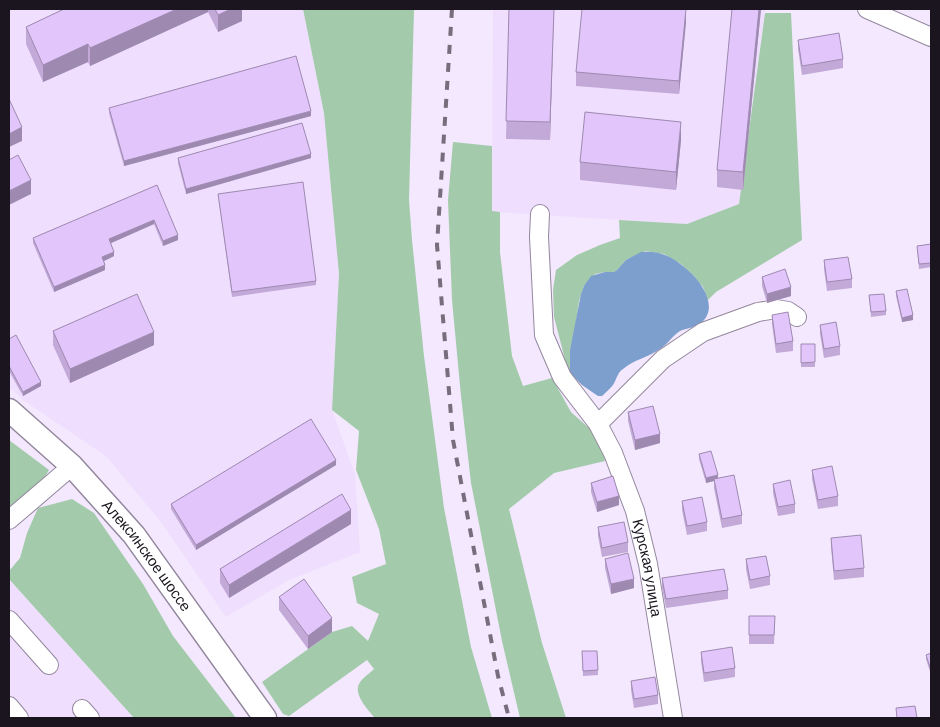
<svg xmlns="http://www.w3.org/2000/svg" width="940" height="727" font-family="Barlow,sans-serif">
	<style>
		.built { fill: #efdefe }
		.green { fill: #a3cbab }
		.water { fill: #7c9fce }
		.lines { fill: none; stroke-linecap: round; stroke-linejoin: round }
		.minor-casing { stroke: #93879e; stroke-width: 20 }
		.major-casing { stroke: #93879e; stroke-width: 25 }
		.minor { stroke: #fff; stroke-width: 18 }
		.major { stroke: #fff; stroke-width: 22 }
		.rail { stroke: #766e7c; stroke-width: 4; stroke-dasharray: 9 9; stroke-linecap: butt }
		.wall { fill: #c2a9d8 }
		.shaded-wall { fill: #9e8ab0 }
		.building { fill: #e2c5fb; stroke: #9e8ab0 }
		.labels { text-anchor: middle; stroke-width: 4; stroke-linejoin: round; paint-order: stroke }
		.street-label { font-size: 15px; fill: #1a151e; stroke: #f3e8fd }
	</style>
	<rect width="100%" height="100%" fill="#f3e8fd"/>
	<path class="built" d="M 9,9 L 303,9 L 324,113 L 339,274 L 332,410 L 355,474 L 360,552 L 287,581 L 226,617 L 161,522 L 106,456 L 23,400 L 9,387 Z
		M 493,9 L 765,9 L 739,204 L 687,224 L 492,212 Z
		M 9,579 L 134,718 L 9,718 Z"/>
	<path class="green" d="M 303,9 L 414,9 L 409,200 L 412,240 L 424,356 L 444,508 L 471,647 L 492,718 L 375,718 C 369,711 356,697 358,687 C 359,680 369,674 374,669 L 367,660 L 289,716 L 283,714 L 262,682 L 332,632 L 352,626 L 368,641 L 379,614 L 357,603 L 352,577 L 386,564 L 379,529 L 356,470 L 359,431 L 332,410 L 339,274 L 324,113 Z
		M 765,13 L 791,13 L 802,240 L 716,292 L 708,300 L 703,287 L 694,276 L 681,264 L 664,254 L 645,251 L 626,260 L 617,270 L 614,272 L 605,272 L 595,274 L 584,286 L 579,301 L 575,330 L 570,350 L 570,371 L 568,371 L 554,317 L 553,290 L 556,270 L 577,255 L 600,245 L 620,238 L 619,220 L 687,224 L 739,204 Z
		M 453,142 L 492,146 L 492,211 L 500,212 L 500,252 L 512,356 L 523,386 L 552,378 L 571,412 L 590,429 L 603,453 L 605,461 L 554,473 L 509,509 L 542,643 L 566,718 L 520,718 L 502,641 L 471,483 L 461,396 L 452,300 L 448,200 Z
		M 9,440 L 49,470 L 43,480 L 9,507 Z
		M 72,499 L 94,513 L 143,584 L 173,636 L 236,718 L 134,718 L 9,579 L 9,571 L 20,558 L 27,533 L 38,508 Z"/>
	<path class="water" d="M 641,252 C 663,250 676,259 692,274 C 704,286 718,309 701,323 C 696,328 686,328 680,331 C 672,336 668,344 660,349 C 649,357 633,360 623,369 C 617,373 617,379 613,385 C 610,389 606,392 602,396 L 598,396 L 595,394 L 582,385 L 572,375 L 570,371 L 570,350 L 581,294 L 584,286 L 591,276 L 605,272 L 614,272 L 617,270 L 626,260 Z"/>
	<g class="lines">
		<defs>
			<g id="minor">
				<path d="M 867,9 L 931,37"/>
				<path id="s1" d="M 540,214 L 539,237 L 544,335 L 562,377 L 598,424 L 613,453 L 635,511 L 648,564 L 673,718"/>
				<path d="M 598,424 L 663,359 L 703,332 L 758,312 L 776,309 L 788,311 L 797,317"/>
				<path d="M 9,520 L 72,466"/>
				<path d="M 9,620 L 49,665"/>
				<path d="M 9,706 L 19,718"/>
				<path d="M 82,709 L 90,718"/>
			</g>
			<g id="major">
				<path id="s2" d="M 9,410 L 72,466 L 134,535 L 265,718"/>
			</g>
		</defs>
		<use href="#minor" class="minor-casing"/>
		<use href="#major" class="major-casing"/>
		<use href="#minor" class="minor"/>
		<use href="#major" class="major"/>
		<path class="rail" d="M 452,9 L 437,245 L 453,440 L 498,676 L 509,718"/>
	</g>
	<path class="wall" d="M 64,9 L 242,9 L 242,21 L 218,32 L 208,12 L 90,66 L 88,62 L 43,82 L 26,44 L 26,27 Z
		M 509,9 L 554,9 L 550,140 L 506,139 Z
		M 732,9 L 761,9 L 743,190 L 717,187 L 717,170 Z
		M 686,22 L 679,94 L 576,86 L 576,72 Z
		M 798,40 L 843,59 L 843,68 L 802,75 L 798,49 Z
		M 109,108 L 311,116 L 124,166 L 109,113 Z
		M 681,140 L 676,190 L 580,180 L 580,162 Z
		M 178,158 L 311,158 L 186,194 L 178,163 Z
		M 157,185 L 178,240 L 163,246 L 154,224 L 111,243 L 114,256 L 104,261 L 105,270 L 54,292 L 33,243 L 33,238 Z
		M 218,194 L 316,281 L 316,285 L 232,297 Z
		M 931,244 L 931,267 L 919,269 L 917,246 Z
		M 824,260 L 852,279 L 852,288 L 827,291 L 824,269 Z
		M 762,277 L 791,296 L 767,303 L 762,286 Z
		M 896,291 L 913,320 L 902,322 L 896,296 Z
		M 869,295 L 886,311 L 886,315 L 871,317 Z
		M 772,315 L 793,341 L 793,351 L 776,353 L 772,324 Z
		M 820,325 L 840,346 L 840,355 L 824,358 L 820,334 Z
		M 53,331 L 154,345 L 70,383 L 53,345 Z
		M 9,339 L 41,386 L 23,396 L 9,371 Z
		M 801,344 L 815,344 L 815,367 L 801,367 Z
		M 628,412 L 660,443 L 635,450 L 628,421 Z
		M 699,454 L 718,478 L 742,515 L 742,524 L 722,528 L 714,488 L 714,481 L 706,483 L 699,459 Z
		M 336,465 L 196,550 L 171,509 L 171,504 Z
		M 812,470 L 838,496 L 838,506 L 818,509 L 812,479 Z
		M 591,483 L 619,505 L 597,512 L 591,492 Z
		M 773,484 L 795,504 L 795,513 L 778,516 L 773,493 Z
		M 682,501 L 707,522 L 707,531 L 687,535 L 682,510 Z
		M 351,524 L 229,598 L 220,583 L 220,569 Z
		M 598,527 L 628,542 L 628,552 L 602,557 L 598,536 Z
		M 831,538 L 864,568 L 864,577 L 834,580 L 831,547 Z
		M 605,559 L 634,588 L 611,594 L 605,568 Z
		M 746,559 L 770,576 L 770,585 L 750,589 L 746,569 Z
		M 662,578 L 728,590 L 728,599 L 666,608 L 662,588 Z
		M 279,597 L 332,632 L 308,649 L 279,610 Z
		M 749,616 L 775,616 L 774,644 L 749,644 Z
		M 582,651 L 597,651 L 598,675 L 583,676 Z
		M 701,652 L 735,668 L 735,677 L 704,682 L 701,661 Z
		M 931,653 L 931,675 L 926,659 L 926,655 Z
		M 631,681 L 658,695 L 658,704 L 634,708 L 631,690 Z"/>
	<path class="shaded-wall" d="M 177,9 L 208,9 L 208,12 L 90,66 L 90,48 Z
		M 231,9 L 242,9 L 242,21 L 218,32 L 218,15 Z
		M 554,9 L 550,140 L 550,122 Z
		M 686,9 L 686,22 L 679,94 L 679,81 Z
		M 759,9 L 761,9 L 743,190 L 743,172 Z
		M 88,44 L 88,62 L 43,82 L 43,65 Z
		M 311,111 L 311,116 L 124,166 L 124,161 Z
		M 681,122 L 681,140 L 676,190 L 676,172 Z
		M 22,127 L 22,141 L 9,147 L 9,134 Z
		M 311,154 L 311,158 L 186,194 L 186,189 Z
		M 31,180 L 31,194 L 9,205 L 9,191 Z
		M 154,220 L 154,224 L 109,244 L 109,239 Z
		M 178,235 L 178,240 L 163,246 L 163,241 Z
		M 114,252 L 114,256 L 102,262 L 102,257 Z
		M 105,265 L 105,270 L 54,292 L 54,287 Z
		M 791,287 L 791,296 L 767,303 L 767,294 Z
		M 913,315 L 913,320 L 902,322 L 902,318 Z
		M 154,332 L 154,345 L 70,383 L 70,369 Z
		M 41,382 L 41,386 L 23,396 L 23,392 Z
		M 660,434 L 660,443 L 635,450 L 635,440 Z
		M 336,460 L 336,465 L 196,550 L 196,545 Z
		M 718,475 L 718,480 L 706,483 L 706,478 Z
		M 619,496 L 619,505 L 597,512 L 597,502 Z
		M 351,510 L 351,524 L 229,598 L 229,585 Z
		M 634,579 L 634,588 L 611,594 L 611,584 Z
		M 332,618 L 332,632 L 308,649 L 308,636 Z"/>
	<path class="building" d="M 64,9 L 177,9 L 90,48 L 88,44 L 43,65 L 26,27 Z
		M 215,9 L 231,9 L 218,15 Z
		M 509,9 L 554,9 L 550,122 L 506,121 Z
		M 582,9 L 686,9 L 679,81 L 576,72 Z
		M 732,9 L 759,9 L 743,172 L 717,170 Z
		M 839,33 L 843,59 L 802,66 L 798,40 Z
		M 296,56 L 311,111 L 124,161 L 109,108 Z
		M 9,99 L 22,127 L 9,134 Z
		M 585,112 L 681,122 L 676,172 L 580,162 Z
		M 302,123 L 311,154 L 186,189 L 178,158 Z
		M 18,155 L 31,180 L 9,191 L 9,160 Z
		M 303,182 L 316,281 L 232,292 L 218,194 Z
		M 157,185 L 178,235 L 163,241 L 154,220 L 109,239 L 114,252 L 102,257 L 105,265 L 54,287 L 33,238 Z
		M 931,244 L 931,263 L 919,264 L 917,246 Z
		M 848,257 L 852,279 L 827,282 L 824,260 Z
		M 785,269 L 791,287 L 767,294 L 762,277 Z
		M 907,289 L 913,315 L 902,318 L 896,291 Z
		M 137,294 L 154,332 L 70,369 L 53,331 Z
		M 884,294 L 886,311 L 871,312 L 869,295 Z
		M 788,312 L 793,341 L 776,344 L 772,315 Z
		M 836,322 L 840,346 L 824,349 L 820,325 Z
		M 16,335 L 41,382 L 23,392 L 9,366 L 9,339 Z
		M 801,344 L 815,344 L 815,362 L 801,363 Z
		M 653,406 L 660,434 L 635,440 L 628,412 Z
		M 311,419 L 336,460 L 196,545 L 171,504 Z
		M 711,451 L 718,475 L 706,478 L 699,454 Z
		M 832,466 L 838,496 L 818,500 L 812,470 Z
		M 734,475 L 742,515 L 722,519 L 714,479 Z
		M 613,476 L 619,496 L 597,502 L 591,483 Z
		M 790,480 L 795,504 L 778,507 L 773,484 Z
		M 342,494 L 351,510 L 229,585 L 220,569 Z
		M 702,497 L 707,522 L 687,526 L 682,501 Z
		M 624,522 L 628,542 L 602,548 L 598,527 Z
		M 861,535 L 864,568 L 834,571 L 831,538 Z
		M 628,553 L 634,579 L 611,584 L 605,559 Z
		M 766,556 L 770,576 L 750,580 L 746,559 Z
		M 724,569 L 728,590 L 666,599 L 662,578 Z
		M 304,579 L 332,618 L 308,636 L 279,597 Z
		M 749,616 L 775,616 L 774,635 L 749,635 Z
		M 732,647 L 735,668 L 704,673 L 701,652 Z
		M 582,651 L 597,651 L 598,670 L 583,671 Z
		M 931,653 L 931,670 L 926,655 Z
		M 655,677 L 658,695 L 634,699 L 631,681 Z
		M 915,706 L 917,718 L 897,718 L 896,708 Z"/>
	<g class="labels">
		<g class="street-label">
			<text dy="5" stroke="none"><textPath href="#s2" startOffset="201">Алексинское шоссе</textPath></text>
			<text dy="5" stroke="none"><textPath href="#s1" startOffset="379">Курская улица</textPath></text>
		</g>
	</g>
	<rect width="940" height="727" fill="none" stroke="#1a151e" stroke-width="20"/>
</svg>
